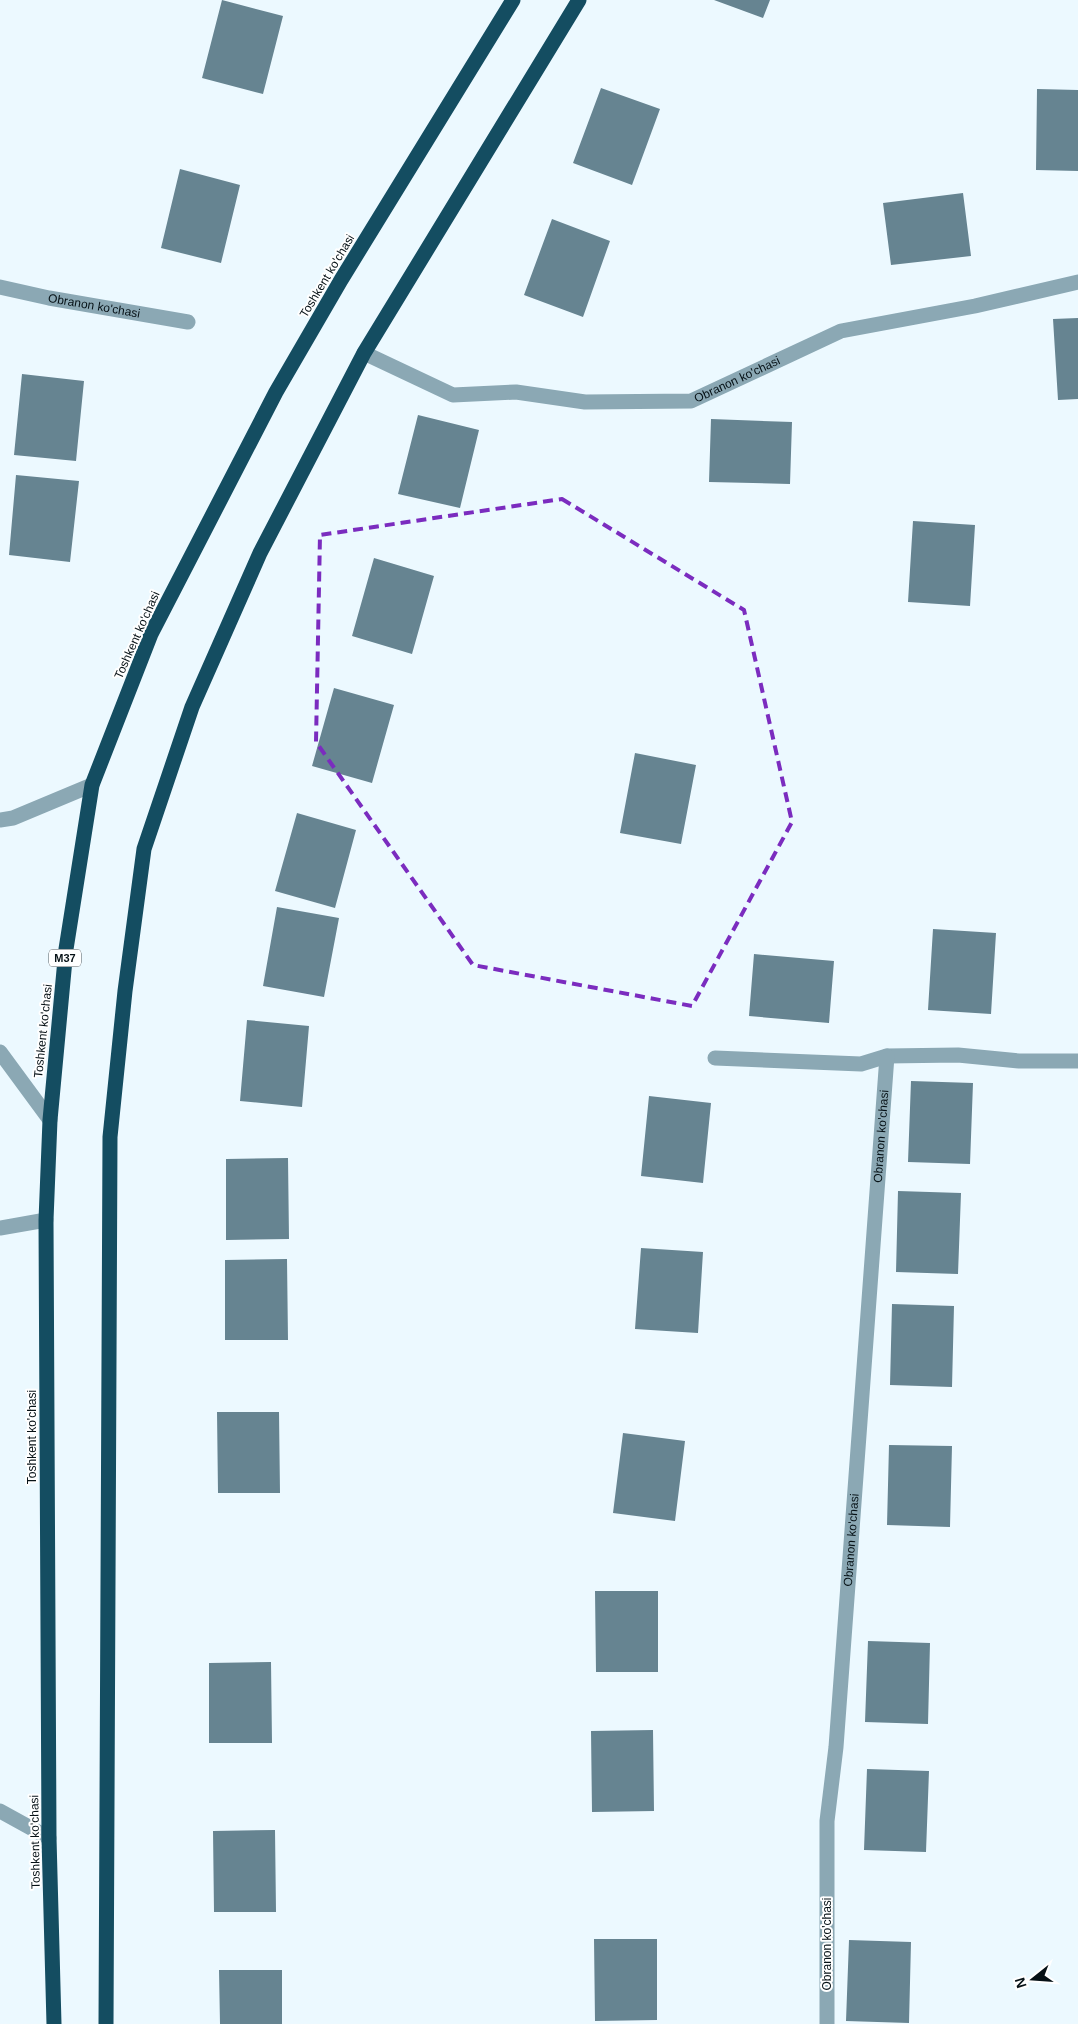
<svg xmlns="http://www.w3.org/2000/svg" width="1078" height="2024" font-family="Helvetica,sans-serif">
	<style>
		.building { fill: #668491 }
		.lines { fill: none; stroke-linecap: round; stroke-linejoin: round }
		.minor { stroke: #8ba8b4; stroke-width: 15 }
		.highway { stroke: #144d61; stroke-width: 15 }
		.marked { fill: none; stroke: #7b2cbf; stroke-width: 4; stroke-dasharray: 10 6; stroke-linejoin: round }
		.labels { text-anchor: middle; stroke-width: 4; stroke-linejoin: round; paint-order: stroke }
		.shield { fill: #fff; stroke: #51585c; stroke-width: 1 }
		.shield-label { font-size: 11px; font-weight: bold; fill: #061116 }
		.street-label { font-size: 12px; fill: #061116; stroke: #fff }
	</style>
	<rect width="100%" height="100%" fill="#ecf9ff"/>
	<path class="building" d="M 222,0 L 283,16 L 263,94 L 202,78 Z
		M 714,0 L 770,0 L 763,18 Z
		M 601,88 L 660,109 L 632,185 L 573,163 Z
		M 1037,89 L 1078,90 L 1078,171 L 1036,170 Z
		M 180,169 L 240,185 L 221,263 L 161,248 Z
		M 963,193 L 971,256 L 891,265 L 883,203 Z
		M 552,219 L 610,241 L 583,317 L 524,295 Z
		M 1078,318 L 1078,399 L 1058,400 L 1053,319 Z
		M 22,374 L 84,381 L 76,461 L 14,455 Z
		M 418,415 L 479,430 L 460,508 L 398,494 Z
		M 711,419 L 792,422 L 790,484 L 709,482 Z
		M 16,475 L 79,481 L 70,562 L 9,555 Z
		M 913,521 L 975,525 L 970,606 L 908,602 Z
		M 374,558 L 434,576 L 412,654 L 352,636 Z
		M 334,688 L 394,705 L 372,783 L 312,766 Z
		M 635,753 L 696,765 L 681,844 L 620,833 Z
		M 297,813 L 356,830 L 335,908 L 275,891 Z
		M 277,907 L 339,918 L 324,997 L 263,986 Z
		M 933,929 L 996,933 L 991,1014 L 928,1010 Z
		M 754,954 L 834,961 L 829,1023 L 749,1016 Z
		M 247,1020 L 309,1026 L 302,1107 L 240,1101 Z
		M 911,1081 L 973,1083 L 970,1164 L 908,1162 Z
		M 649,1096 L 711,1103 L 703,1183 L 641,1176 Z
		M 288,1158 L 289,1239 L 226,1240 L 226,1159 Z
		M 898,1191 L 961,1193 L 958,1274 L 896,1272 Z
		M 641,1248 L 703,1252 L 698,1333 L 635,1329 Z
		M 287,1259 L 288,1340 L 225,1340 L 225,1260 Z
		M 892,1304 L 954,1306 L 952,1387 L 890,1385 Z
		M 217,1412 L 279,1412 L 280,1493 L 218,1493 Z
		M 623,1433 L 685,1441 L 675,1521 L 613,1513 Z
		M 889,1445 L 952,1446 L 950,1527 L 887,1525 Z
		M 595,1591 L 658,1591 L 658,1672 L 596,1672 Z
		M 868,1641 L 930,1643 L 928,1724 L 865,1722 Z
		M 271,1662 L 272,1743 L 209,1743 L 209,1663 Z
		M 653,1730 L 654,1811 L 592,1812 L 591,1731 Z
		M 867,1769 L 929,1771 L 926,1852 L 864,1850 Z
		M 275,1830 L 276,1912 L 214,1912 L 213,1831 Z
		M 594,1939 L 657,1939 L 657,2020 L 595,2021 Z
		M 849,1940 L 911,1942 L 909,2023 L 846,2021 Z
		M 219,1970 L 282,1970 L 282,2024 L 220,2024 Z"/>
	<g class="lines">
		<g class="minor">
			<path id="s1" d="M 0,287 L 49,298 L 188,322"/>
			<path id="s2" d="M 364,353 L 453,395 L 516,392 L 585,402 L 691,401 L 841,331 L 975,306 L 1078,282"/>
			<path d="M 0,820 L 13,818 L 92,785"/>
			<path d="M 0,1052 L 50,1120"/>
			<path d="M 715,1058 L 861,1064 L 887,1056 L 958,1055 L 1019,1061 L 1078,1061"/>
			<path d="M 0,1228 L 46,1220"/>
			<path d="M 0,1811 L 49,1838"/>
			<path id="s3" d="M 827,2024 L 827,1821 L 836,1747 L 887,1056"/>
		</g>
		<path class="highway" d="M 54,2024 L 49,1838 L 46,1220 L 50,1120 L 66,949 L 92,785 L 151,634 L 276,392 L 341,280 L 513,0
			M 106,2024 L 110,1137 L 125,991 L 144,849 L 192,707 L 260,553 L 364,353 L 579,0"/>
	</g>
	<path class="marked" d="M 562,499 L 744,610 L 792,822 L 692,1006 L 473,965 L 316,742 L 320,535 Z"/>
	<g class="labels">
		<rect class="shield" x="49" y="949.5" width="32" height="17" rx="4"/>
		<g class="shield-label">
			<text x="65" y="962">M37</text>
		</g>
		<g class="street-label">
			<text transform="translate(327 276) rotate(-59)" y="4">Toshkent ko'chasi</text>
			<text dy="4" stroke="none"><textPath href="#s1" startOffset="96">Obranon ko'chasi</textPath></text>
			<text dy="4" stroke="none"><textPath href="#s2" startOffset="388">Obranon ko'chasi</textPath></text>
			<text transform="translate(137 635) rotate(-66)" y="4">Toshkent ko'chasi</text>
			<text transform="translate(43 1031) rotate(-84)" y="4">Toshkent ko'chasi</text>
			<text dy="4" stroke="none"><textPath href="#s3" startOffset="890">Obranon ko'chasi</textPath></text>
			<text transform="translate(32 1437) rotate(-90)" y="4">Toshkent ko'chasi</text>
			<text dy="4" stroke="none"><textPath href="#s3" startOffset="485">Obranon ko'chasi</textPath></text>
			<text transform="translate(35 1842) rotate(-91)" y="4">Toshkent ko'chasi</text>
			<text transform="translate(827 1944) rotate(-90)" y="4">Obranon ko'chasi</text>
		</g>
	</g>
	<g transform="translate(1033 1979) rotate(253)" stroke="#ffffff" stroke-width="4" paint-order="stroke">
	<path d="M0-4L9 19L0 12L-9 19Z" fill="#061116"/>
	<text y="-8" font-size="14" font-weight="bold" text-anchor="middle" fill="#061116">N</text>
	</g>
</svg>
